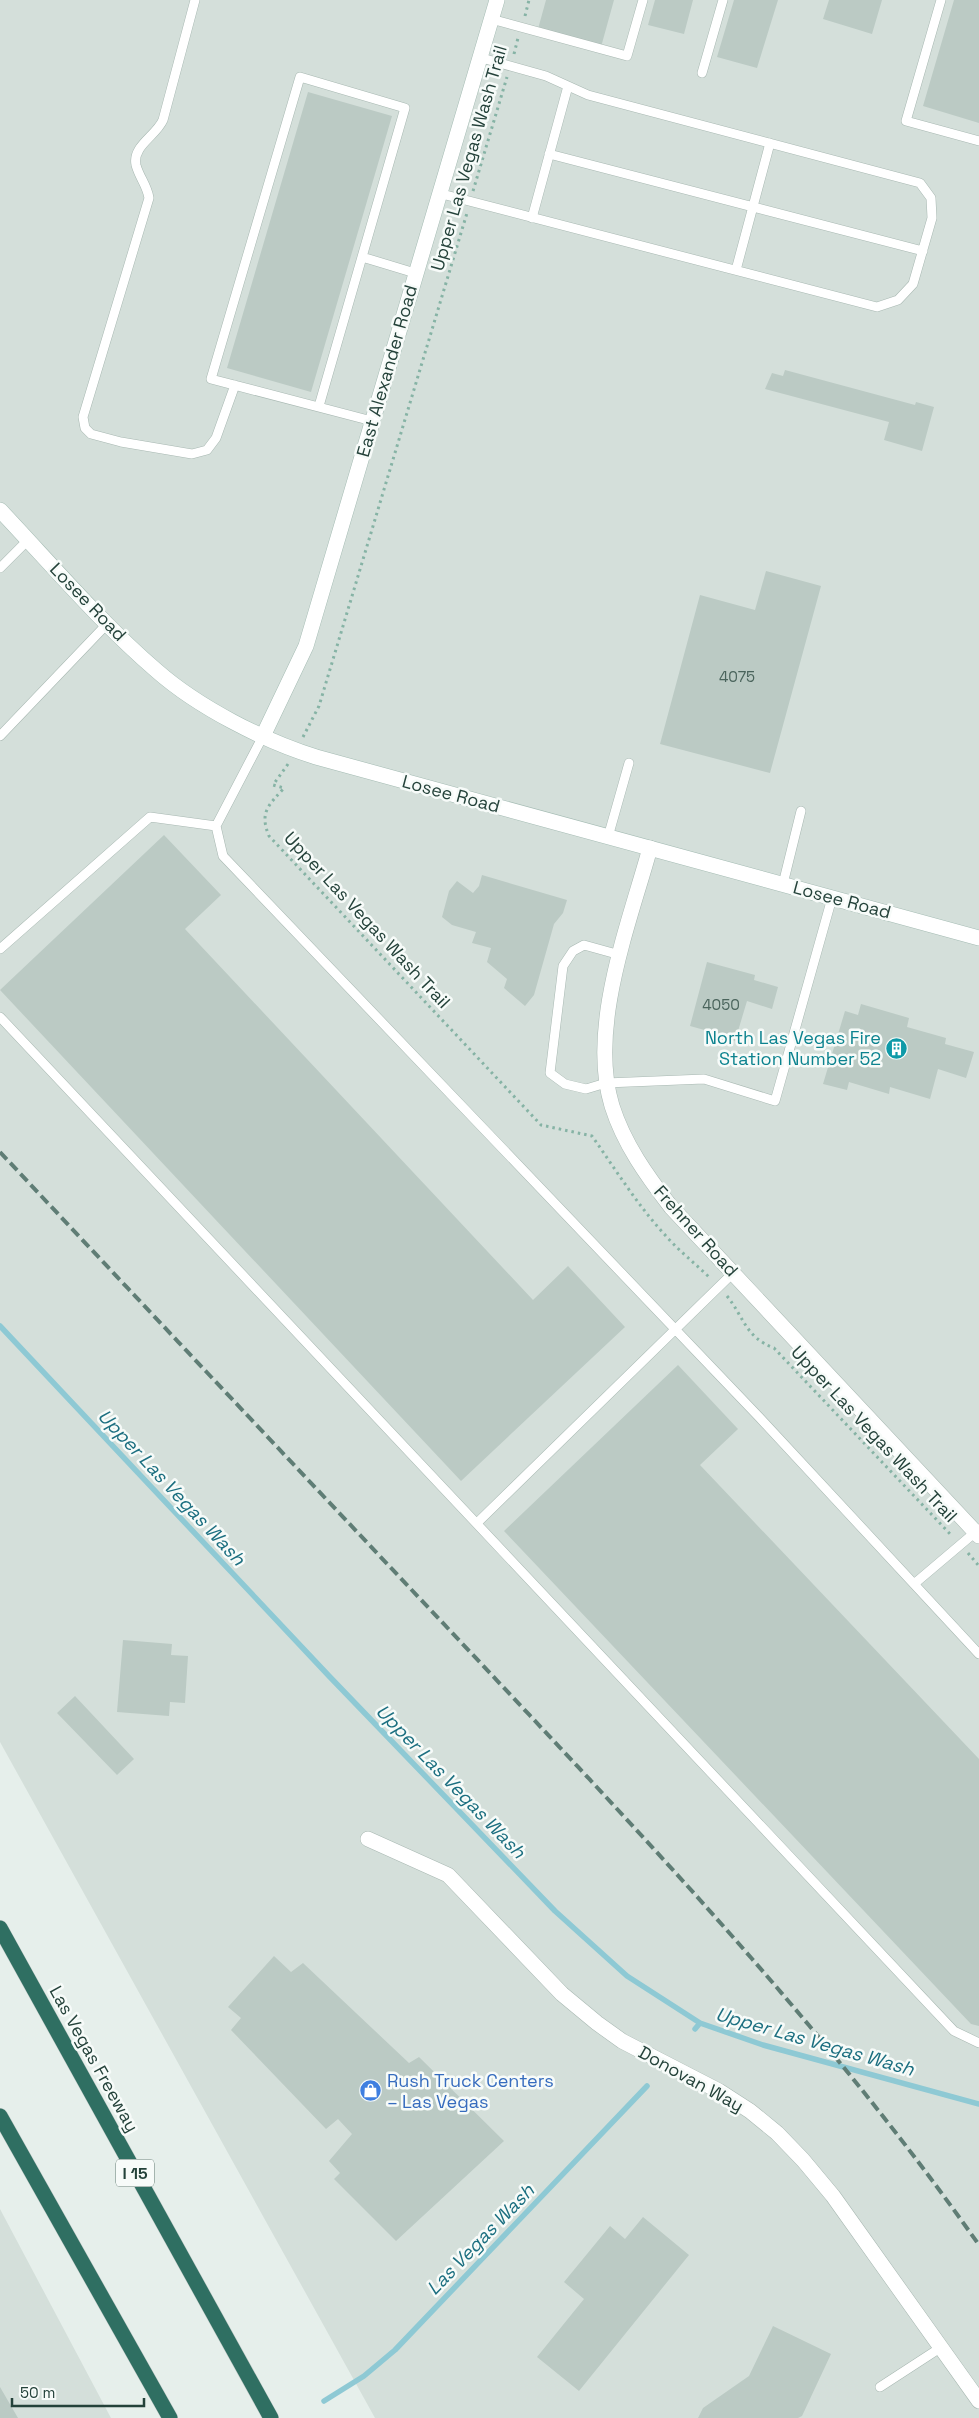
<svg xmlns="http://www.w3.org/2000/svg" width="979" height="2418" font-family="'Space Grotesk',sans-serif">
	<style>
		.built { fill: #d4dfda }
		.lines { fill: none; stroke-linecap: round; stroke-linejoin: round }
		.stream { stroke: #8ec9d4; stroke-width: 5.5 }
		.building { fill: #bbcac4 }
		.lane-casing { stroke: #a8b8b2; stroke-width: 10 }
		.street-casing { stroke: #a8b8b2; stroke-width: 16 }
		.secondary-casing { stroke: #a4bbb3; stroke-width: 16 }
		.highway-casing { stroke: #c2cac8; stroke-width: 16 }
		.path { stroke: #86b3a5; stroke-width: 3; stroke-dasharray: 2.5 4; stroke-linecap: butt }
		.lane { stroke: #fff; stroke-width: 9 }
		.street { stroke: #fff; stroke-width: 15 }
		.secondary { stroke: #fff; stroke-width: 15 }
		.highway { stroke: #2f6f62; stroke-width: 15 }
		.rail { stroke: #5f7d75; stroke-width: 4; stroke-dasharray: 10 5; stroke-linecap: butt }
		.labels { text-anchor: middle; stroke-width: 5; stroke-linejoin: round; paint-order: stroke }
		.number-label { font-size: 15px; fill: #4a645c }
		.shield { fill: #f7fbf9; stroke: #637a73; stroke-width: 1 }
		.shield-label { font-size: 16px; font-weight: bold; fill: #24423a }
		.street-label { font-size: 18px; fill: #24423a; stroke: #f7fbf9 }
		.culture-label { font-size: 18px; fill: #0d838f; stroke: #f7fbf9; text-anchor: end }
		.shop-label { font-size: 18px; fill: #366cbe; stroke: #f7fbf9; text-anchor: start }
		.water-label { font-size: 19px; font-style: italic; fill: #1c6f80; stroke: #f7fbf9 }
	</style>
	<rect width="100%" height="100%" fill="#e6efeb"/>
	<path class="built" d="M 0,0 L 979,0 L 979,2418 L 375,2418 L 0,1742 Z
		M 0,2209 L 111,2418 L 0,2418 Z"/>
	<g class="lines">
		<path class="stream" d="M 0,1326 L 329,1676 L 555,1911 L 627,1976 L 700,2023 L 763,2045 L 979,2104
			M 695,2029 L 700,2023
			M 324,2401 L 364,2376 L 395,2350 L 647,2086"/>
	</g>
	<path class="building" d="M 546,0 L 614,0 L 601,47 L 538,29 Z
		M 655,0 L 693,0 L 684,34 L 648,25 Z
		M 734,0 L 778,0 L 757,68 L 717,57 Z
		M 829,0 L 882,0 L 872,34 L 823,19 Z
		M 954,0 L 979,0 L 979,123 L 923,106 Z
		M 308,92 L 392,116 L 311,392 L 227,368 Z
		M 785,370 L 915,405 L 916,402 L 934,407 L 922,451 L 884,440 L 889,422 L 765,389 L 772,373 L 783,376 Z
		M 766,571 L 821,586 L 770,773 L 660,744 L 700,595 L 755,610 Z
		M 164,835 L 221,895 L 185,929 L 533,1300 L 568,1266 L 625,1327 L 461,1481 L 0,990 Z
		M 482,875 L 567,900 L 563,913 L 554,924 L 534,995 L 525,1006 L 504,988 L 507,979 L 487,962 L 491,948 L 472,943 L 476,932 L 452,925 L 442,917 L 449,891 L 457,881 L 473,893 L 479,886 Z
		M 707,962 L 755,975 L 754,980 L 778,987 L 772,1009 L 747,1001 L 735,1041 L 707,1033 L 708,1031 L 690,1026 Z
		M 861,1004 L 909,1018 L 907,1027 L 946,1038 L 945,1044 L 974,1052 L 966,1078 L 938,1069 L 930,1099 L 890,1087 L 889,1094 L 849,1082 L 847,1090 L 823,1084 L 845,1011 L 858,1015 Z
		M 678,1365 L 738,1429 L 700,1465 L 979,1759 L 979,2026 L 971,2024 L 504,1531 Z
		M 123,1640 L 172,1644 L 171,1655 L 188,1656 L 185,1703 L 170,1702 L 169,1716 L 117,1712 Z
		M 75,1696 L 134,1759 L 117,1775 L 57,1713 Z
		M 274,1956 L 291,1972 L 303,1963 L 409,2063 L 419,2057 L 504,2141 L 396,2241 L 334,2179 L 340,2173 L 329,2161 L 352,2134 L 338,2119 L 326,2129 L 231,2030 L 241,2018 L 228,2007 Z
		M 643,2217 L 689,2255 L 579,2391 L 537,2357 L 584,2299 L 564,2282 L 610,2226 L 625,2239 Z
		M 773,2326 L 831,2354 L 802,2416 L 798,2418 L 698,2418 L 703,2408 L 749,2376 Z
		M 0,2387 L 18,2418 L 0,2418 Z"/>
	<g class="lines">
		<defs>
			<path id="lane" d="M 195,0 L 163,120 C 156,136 132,146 136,165 C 139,177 147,185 149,198 L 83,417 L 85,428 L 91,434 L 121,442 L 192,454 L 207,450 L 216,438 L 235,385
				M 941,0 L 906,121 L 979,141
				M 491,19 L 627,56 L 643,0
				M 702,73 L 723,0
				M 549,154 L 923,251
				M 438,193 L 877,307 L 898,300 L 913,284 L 932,218 L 931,198 L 920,183 L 588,95 L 546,76 L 478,57
				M 532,218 L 568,86
				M 362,257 L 415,273
				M 736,270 L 770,143
				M 319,406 L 405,108 L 300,77 L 211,379 L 372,421
				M 0,568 L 28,540
				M 0,736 L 107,624
				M 263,736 L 216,826 L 223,856 L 759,1417 L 979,1654
				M 608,837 L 629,763
				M 783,884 L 801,811
				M 0,949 L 150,817 L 216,826
				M 620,955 L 584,945 L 573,951 L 563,966 L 550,1073 L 565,1084 L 586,1089 L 606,1083 L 704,1079 L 775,1101 L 832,898
				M 0,1017 L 954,2031 L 979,2043
				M 477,1523 L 733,1273
				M 914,1584 L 979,1529
				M 880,2387 L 940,2348"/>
			<path id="street" d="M 650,848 C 629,924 588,1028 612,1106 C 624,1144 647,1176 671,1207 L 979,1536
				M 368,1839 L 448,1875 L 562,1994 L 597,2023 L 622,2041 L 719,2091 L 750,2111 L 777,2133 L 803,2160 L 833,2196 L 979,2401"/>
			<path id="secondary" d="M 0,510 C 51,564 100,622 157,671 C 198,707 264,741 316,757 L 979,938
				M 263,736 L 306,646 L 497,0"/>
			<path id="highway" d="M 0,1928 L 271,2418
				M 0,2116 L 170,2418"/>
		</defs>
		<use href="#lane" class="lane-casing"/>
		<use href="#street" class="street-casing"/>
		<use href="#secondary" class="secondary-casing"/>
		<use href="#highway" class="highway-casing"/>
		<path class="path" d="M 525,16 L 529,0
			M 514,54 L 518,38
			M 473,191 L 507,77
			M 303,737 L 319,706 L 467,213
			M 288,764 L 273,785 L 284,788 C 269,805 259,812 269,836 L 541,1125 L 592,1136 C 616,1170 638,1206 666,1236 C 680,1252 696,1264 711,1279
			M 727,1296 C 744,1317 745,1337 774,1348 L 952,1536
			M 968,1553 L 979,1566"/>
		<use href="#lane" class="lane"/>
		<use href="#street" class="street"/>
		<use href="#secondary" class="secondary"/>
		<use href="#highway" class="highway"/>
		<path class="rail" d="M 0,1152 C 163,1326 327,1500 490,1673 C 662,1856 834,2039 979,2245"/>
	</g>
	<defs>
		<symbol id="building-disc" viewBox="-11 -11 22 22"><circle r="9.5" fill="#0f9aa8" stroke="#f7fbf9"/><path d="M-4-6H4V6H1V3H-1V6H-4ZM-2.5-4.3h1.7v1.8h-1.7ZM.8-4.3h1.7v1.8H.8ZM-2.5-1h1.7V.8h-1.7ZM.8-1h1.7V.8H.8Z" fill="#fff"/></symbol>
		<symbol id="shop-disc" viewBox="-11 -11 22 22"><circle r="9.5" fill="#3f7fe0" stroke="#f7fbf9"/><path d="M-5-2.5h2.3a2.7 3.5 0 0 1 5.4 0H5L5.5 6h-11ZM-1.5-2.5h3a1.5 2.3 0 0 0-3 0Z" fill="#fff"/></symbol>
	</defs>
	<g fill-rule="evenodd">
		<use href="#building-disc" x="884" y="1036" width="25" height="25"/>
		<use href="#shop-disc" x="358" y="2078" width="25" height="25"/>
	</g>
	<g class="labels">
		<g class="number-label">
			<text x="737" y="682">4075</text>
			<text x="721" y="1010">4050</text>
		</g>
		<rect class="shield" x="116" y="2159.5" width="38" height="27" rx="4"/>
		<g class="shield-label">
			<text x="135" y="2179">I 15</text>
		</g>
		<g class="street-label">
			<text transform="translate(469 158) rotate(-74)" y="6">Upper Las Vegas Wash Trail</text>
			<text transform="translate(387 371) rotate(-74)" y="6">East Alexander Road</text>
			<text transform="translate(88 602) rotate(46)" y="6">Losee Road</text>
			<text transform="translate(451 794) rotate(15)" y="6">Losee Road</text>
			<text transform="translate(842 900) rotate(15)" y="6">Losee Road</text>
			<text transform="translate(367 920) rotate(47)" y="6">Upper Las Vegas Wash Trail</text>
			<text transform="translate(696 1231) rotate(48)" y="6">Frehner Road</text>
			<text transform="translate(874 1434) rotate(47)" y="6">Upper Las Vegas Wash Trail</text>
			<text transform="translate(94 2059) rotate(61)" y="6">Las Vegas Freeway</text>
			<text transform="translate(691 2079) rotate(29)" y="6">Donovan Way</text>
		</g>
		<g class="culture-label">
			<text x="881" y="1044">North Las Vegas Fire<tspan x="881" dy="21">Station Number 52</tspan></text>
		</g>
		<g class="shop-label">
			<text x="387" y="2087">Rush Truck Centers<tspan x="387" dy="21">– Las Vegas</tspan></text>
		</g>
		<g class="water-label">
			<text transform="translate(172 1487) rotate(47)" y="7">Upper Las Vegas Wash</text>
			<text transform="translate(451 1781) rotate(46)" y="7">Upper Las Vegas Wash</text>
			<text transform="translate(815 2041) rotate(16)" y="7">Upper Las Vegas Wash</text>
			<text transform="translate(480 2239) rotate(-46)" y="7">Las Vegas Wash</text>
		</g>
	</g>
	<path d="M12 2398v8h132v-8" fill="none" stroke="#24423a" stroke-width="2.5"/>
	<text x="20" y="2398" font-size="15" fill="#24423a" stroke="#f7fbf9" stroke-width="4" paint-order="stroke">50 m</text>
</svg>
